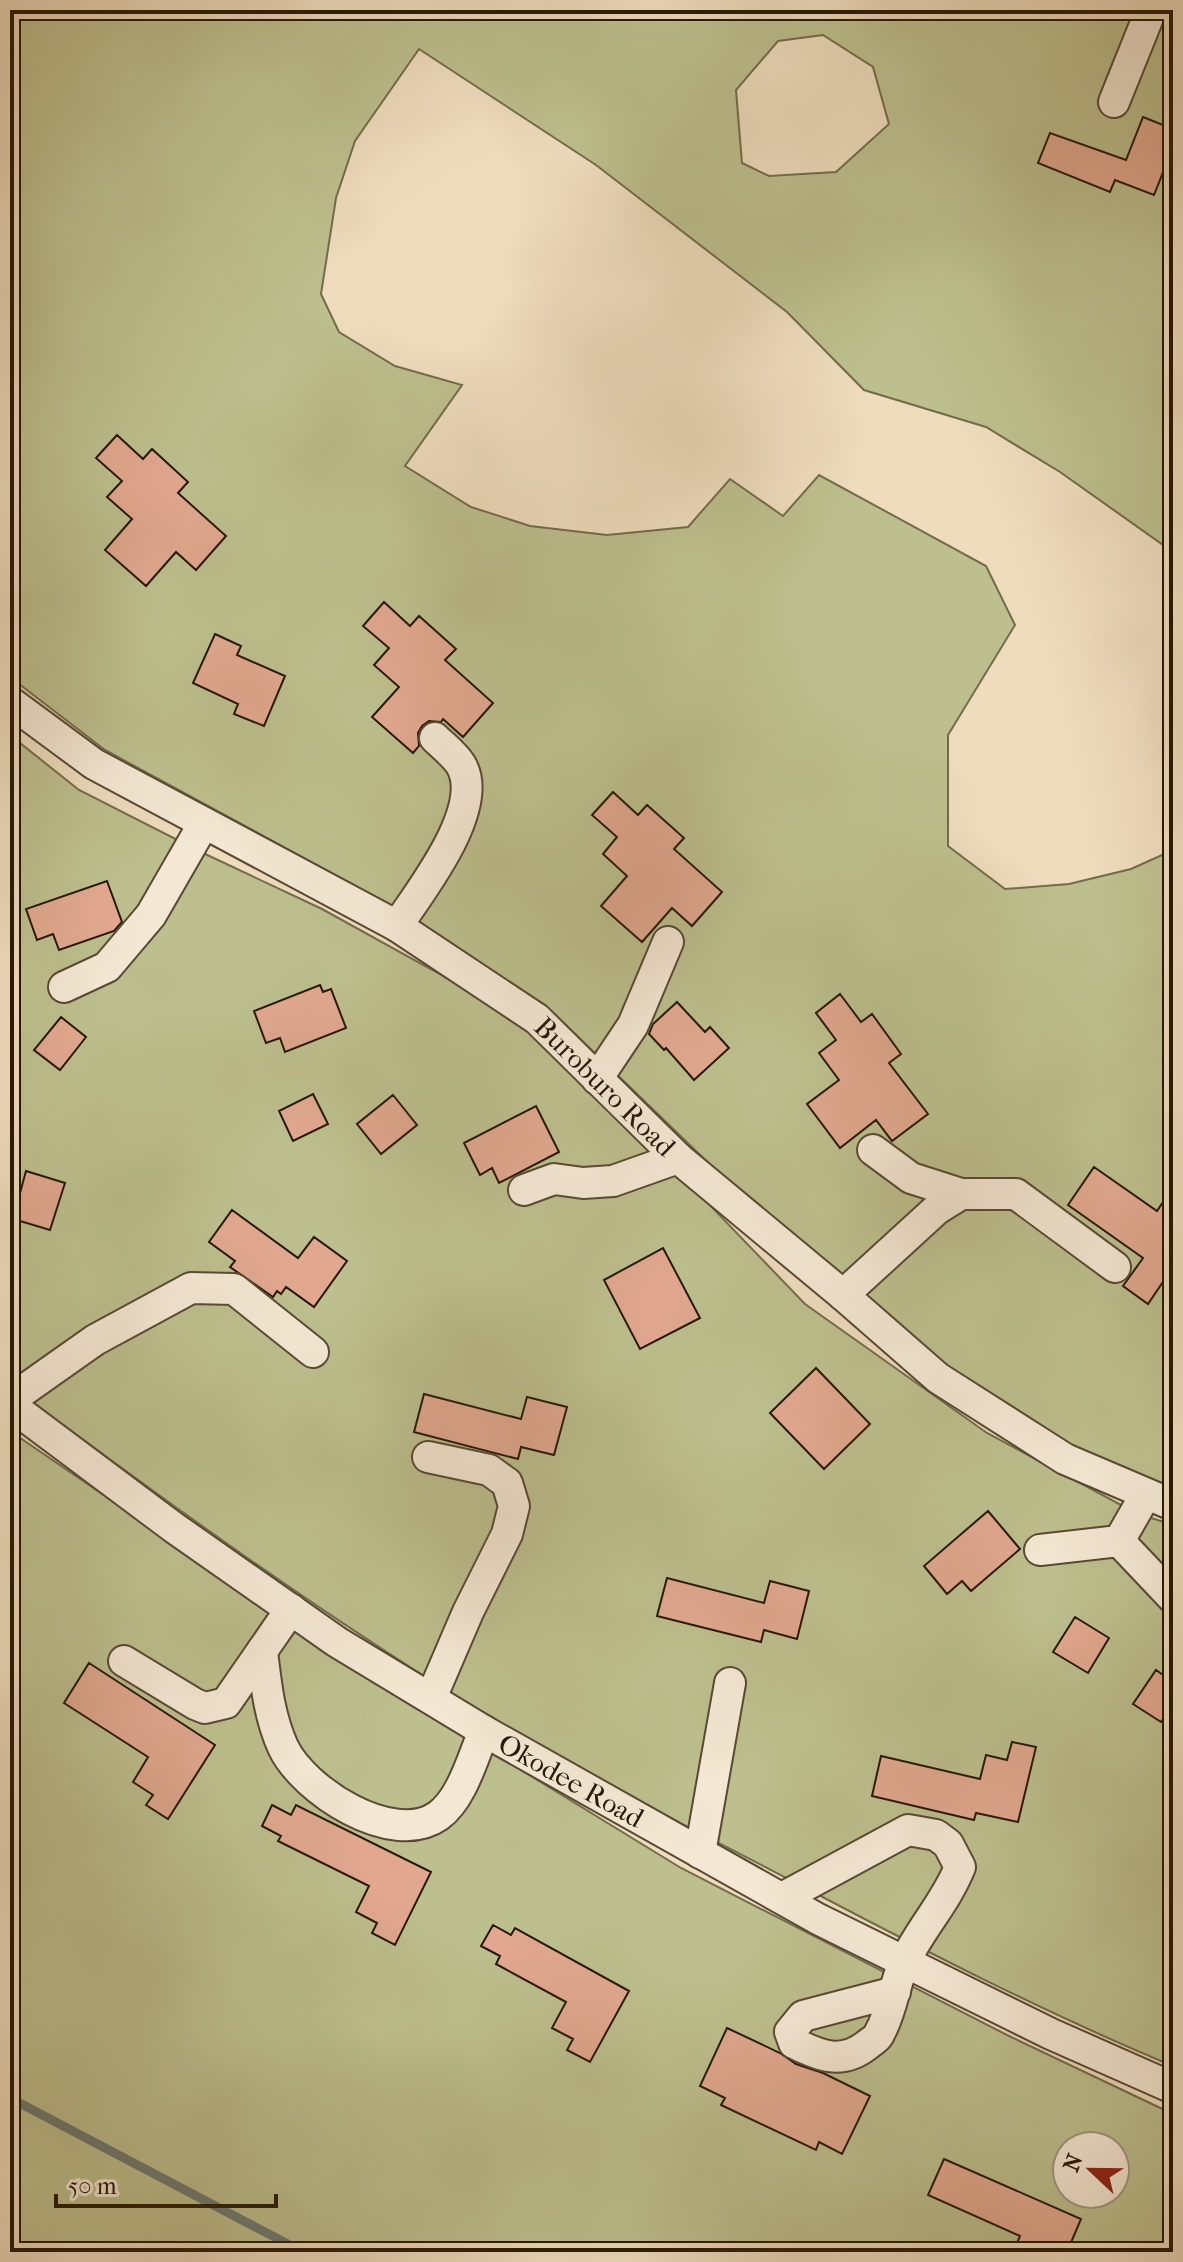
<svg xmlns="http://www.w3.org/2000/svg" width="1183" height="2262" font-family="'IM FELL French Canon',serif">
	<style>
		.green { fill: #bdbf8e; stroke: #726c4a; stroke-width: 2; fill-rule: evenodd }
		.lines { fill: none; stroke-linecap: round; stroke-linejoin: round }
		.stream { stroke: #6d7971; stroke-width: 9 }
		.building { fill: #e1a88f; stroke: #271806; stroke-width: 2 }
		.minor-casing { stroke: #594934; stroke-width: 34 }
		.minor { stroke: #f4e8d4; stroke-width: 30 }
		.labels { text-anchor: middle; stroke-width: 7; stroke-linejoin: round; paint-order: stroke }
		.street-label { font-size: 28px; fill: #271806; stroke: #f4e8d4 }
	</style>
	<rect width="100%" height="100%" fill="#eedcbd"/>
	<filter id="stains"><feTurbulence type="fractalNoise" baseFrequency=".0025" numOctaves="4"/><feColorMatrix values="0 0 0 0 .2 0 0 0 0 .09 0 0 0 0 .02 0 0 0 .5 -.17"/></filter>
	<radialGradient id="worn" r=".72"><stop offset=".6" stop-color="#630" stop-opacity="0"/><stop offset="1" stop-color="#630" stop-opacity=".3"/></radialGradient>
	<path class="green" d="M 10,10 L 1173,10 L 1173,552 L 1060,472 L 986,427 L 864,390 L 787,312 L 596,165 L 419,49 L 355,141 L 336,198 L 321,294 L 339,332 L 395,366 L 462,385 L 405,466 L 471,507 L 530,526 L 607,535 L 688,527 L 730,479 L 783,516 L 819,475 L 986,566 L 1015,625 L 948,735 L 948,846 L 1005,889 L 1069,884 L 1131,869 L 1173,850 L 1173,1494 L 1043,1432 L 940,1364 L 782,1234 L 546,1006 L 409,915 L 105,750 L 10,677 ZM 823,35 L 873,67 L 889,124 L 836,172 L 769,176 L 742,163 L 736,90 L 778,41 Z
		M 10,735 L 79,790 L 203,853 L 322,909 L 514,1015 L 653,1146 L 805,1304 L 987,1433 L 1136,1513 L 1173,1525 L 1173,2066 C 1050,2015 931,1954 813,1892 C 707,1836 598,1783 496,1721 C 328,1619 167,1503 10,1385 Z
		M 10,1431 L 376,1681 L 681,1868 L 1007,2035 L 1173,2114 L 1173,2252 L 10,2252 ZM 1067,2146 L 1115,2146 L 1115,2194 L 1067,2194 Z"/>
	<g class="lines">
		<path class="stream" d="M 10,2098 L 303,2252"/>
	</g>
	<path class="building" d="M 1143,117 L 1173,129 L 1173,147 L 1154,195 L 1115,180 L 1110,192 L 1038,163 L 1050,133 L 1126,160 Z
		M 117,435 L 143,459 L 152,449 L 188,482 L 178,493 L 226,536 L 196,570 L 176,552 L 146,586 L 105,550 L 132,519 L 107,497 L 122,481 L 96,458 Z
		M 384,602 L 410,626 L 419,616 L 456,649 L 445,660 L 493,703 L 463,737 L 443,719 L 441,722 L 429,721 L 422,726 L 418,733 L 419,746 L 413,753 L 372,717 L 399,687 L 374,665 L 389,648 L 363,626 Z
		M 215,634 L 241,646 L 237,655 L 285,676 L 264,726 L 234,714 L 238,704 L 193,683 Z
		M 613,792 L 638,815 L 647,805 L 684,838 L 674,849 L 722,892 L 692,926 L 672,908 L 642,942 L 601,906 L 627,876 L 603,854 L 617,837 L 592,815 Z
		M 107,881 L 122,922 L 114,931 L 59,950 L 53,934 L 37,940 L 26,909 Z
		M 320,985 L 323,992 L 331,989 L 346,1028 L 285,1052 L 280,1038 L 266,1043 L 254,1011 Z
		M 840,994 L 861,1022 L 872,1014 L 901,1054 L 889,1063 L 928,1114 L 892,1141 L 876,1120 L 840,1148 L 807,1104 L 839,1080 L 819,1053 L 836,1040 L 816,1013 Z
		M 677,1002 L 705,1032 L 710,1027 L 729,1048 L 694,1080 L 666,1048 L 664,1050 L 649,1034 L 653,1024 Z
		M 61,1017 L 86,1037 L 60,1070 L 34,1050 Z
		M 313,1094 L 328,1124 L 293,1141 L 279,1111 Z
		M 393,1095 L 417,1125 L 381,1154 L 357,1124 Z
		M 536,1106 L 559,1152 L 499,1183 L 492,1168 L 480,1175 L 464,1143 Z
		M 1094,1167 L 1157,1211 L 1173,1187 L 1173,1267 L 1148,1304 L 1123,1286 L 1143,1258 L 1068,1205 Z
		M 26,1171 L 65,1183 L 50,1230 L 10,1218 L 10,1190 L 20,1193 Z
		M 232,1210 L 298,1258 L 314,1237 L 347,1261 L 314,1307 L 286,1287 L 281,1294 L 277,1291 L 273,1297 L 230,1267 L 235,1261 L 209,1242 Z
		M 663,1248 L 700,1318 L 640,1349 L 604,1280 Z
		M 816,1368 L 870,1424 L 824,1469 L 770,1413 Z
		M 424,1394 L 521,1419 L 527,1397 L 567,1407 L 554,1455 L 521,1447 L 518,1459 L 414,1432 Z
		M 988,1511 L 1020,1549 L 971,1591 L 962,1581 L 947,1594 L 924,1566 Z
		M 667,1578 L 764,1603 L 770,1581 L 809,1591 L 797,1639 L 764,1630 L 761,1642 L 657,1616 Z
		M 1075,1617 L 1109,1638 L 1088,1673 L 1053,1652 Z
		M 89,1663 L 215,1745 L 168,1819 L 146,1805 L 153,1795 L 133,1782 L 148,1757 L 64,1703 Z
		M 1156,1670 L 1173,1682 L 1173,1705 L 1161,1722 L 1133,1704 Z
		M 1012,1742 L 1036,1747 L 1018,1822 L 976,1813 L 974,1820 L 872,1796 L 881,1756 L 980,1779 L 986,1755 L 1007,1760 Z
		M 272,1805 L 291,1815 L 296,1805 L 431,1872 L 395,1945 L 372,1933 L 377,1923 L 356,1912 L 369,1886 L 278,1841 L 281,1836 L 262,1826 Z
		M 493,1925 L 511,1935 L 515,1928 L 629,1991 L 590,2062 L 567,2050 L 573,2039 L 552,2028 L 566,2002 L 496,1964 L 500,1956 L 481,1946 Z
		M 727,2028 L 780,2053 L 796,2064 L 823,2073 L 870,2096 L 842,2154 L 819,2142 L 816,2150 L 721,2105 L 725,2098 L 700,2086 Z
		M 944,2159 L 1081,2219 L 1067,2252 L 1013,2252 L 1020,2236 L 928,2195 Z"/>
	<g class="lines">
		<defs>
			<g id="minor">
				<path d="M 1114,102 L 1151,10"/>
				<path id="s1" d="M 10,702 L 94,764 L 397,926 L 537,1019 L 678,1158 L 843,1295 L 938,1378 L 1065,1459 L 1173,1505"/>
				<path d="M 397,926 C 421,890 486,808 461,765 C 455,755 443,746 435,738"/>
				<path d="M 64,987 L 107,967 L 151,915 L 204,823"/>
				<path d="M 597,1079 L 633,1025 L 668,942"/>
				<path d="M 873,1150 L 911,1178 L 961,1194"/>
				<path d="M 524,1190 L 554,1179 L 583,1183 L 613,1181 L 678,1158"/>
				<path d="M 843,1295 L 937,1209 L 961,1194 L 1016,1194 L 1115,1267"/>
				<path d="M 10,1400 L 95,1340 L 191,1288 L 234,1289 L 313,1352"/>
				<path id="s2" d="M 10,1405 L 173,1527 L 337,1642 L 484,1731 L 818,1919 L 1051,2034 L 1173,2088"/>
				<path d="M 428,1457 L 489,1470 L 507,1483 L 514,1506 L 507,1534 L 468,1612 L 431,1698"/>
				<path d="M 1119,1541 L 1173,1598"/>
				<path d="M 1040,1550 L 1119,1541 L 1146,1494"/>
				<path d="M 262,1651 C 266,1684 269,1716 283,1747 C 303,1790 392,1848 438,1816 C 462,1799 473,1757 484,1731"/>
				<path d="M 124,1661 L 195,1704 L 205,1708 L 226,1703 L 291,1609"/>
				<path d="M 700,1853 L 730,1683"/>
				<path d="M 782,1898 L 908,1830 L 936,1835 L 948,1844 L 960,1867 C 946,1902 920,1929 904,1963 C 894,1985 892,2011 880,2032 C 878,2038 872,2041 867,2045 C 842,2065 820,2056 794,2043 L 790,2032 L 803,2016 L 895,1992"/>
			</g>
		</defs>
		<use href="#minor" class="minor-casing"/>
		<use href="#minor" class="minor"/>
	</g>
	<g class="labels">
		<g class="street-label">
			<text dy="10" stroke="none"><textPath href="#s1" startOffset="712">Buroburo Road</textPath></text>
			<text dy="10" stroke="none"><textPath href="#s2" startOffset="676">Okodee Road</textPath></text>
		</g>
	</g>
	<rect width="1183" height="2262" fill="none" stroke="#eedcbd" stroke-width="40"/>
	<rect x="12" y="12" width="1159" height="2238" fill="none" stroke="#271806" stroke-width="4"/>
	<rect x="20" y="20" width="1143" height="2222" fill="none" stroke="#271806" stroke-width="2"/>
	<g transform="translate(1091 2170) rotate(292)"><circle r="38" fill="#f4e8d4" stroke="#a29582" stroke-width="2"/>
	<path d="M0-6L14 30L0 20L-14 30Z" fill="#8f2418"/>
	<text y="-12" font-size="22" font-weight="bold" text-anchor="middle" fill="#271806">N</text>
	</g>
	<path d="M56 2194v12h220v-12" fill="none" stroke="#271806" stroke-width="4"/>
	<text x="68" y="2194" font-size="24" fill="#271806" stroke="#f4e8d4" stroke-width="6" paint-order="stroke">50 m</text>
	<rect width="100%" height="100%" filter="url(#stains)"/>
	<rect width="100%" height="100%" fill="url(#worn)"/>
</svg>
